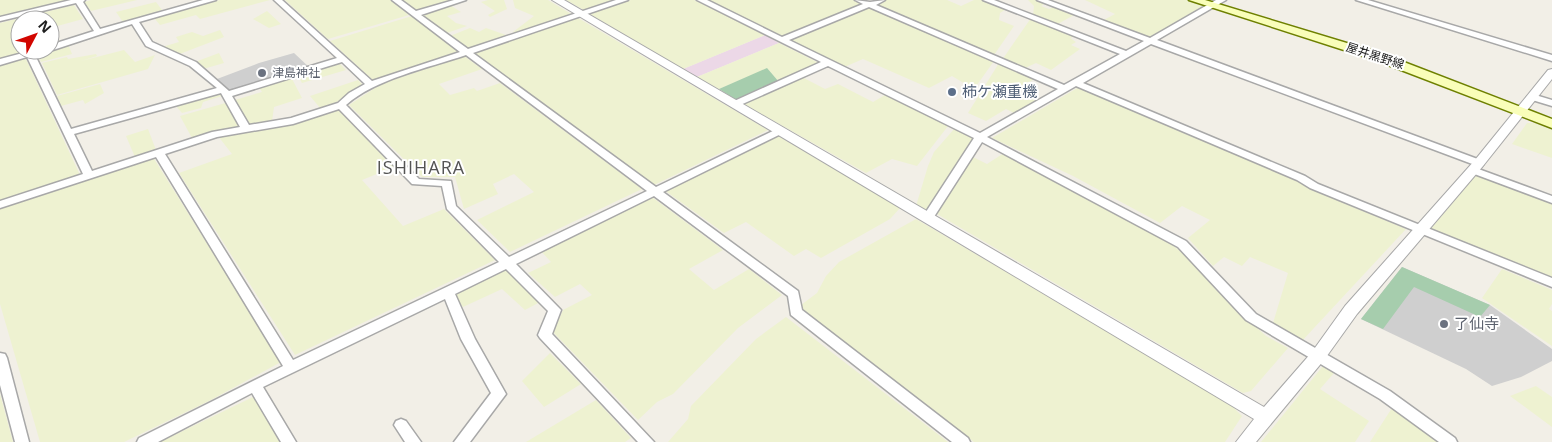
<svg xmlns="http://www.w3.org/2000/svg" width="1552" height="442" font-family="'Open Sans','Noto Sans JP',sans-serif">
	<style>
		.industrial { fill: #ecd8e7 }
		.religious { fill: #cfcfcf }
		.farmland { fill: #eef2d1 }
		.cemetery { fill: #a6cdad }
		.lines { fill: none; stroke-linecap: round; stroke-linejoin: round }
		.minor-casing { stroke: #a8a8a8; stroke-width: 3 }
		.tertiary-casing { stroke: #a8a8a8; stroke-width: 2 }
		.secondary-casing { stroke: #6e8000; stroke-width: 3 }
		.minor { fill: #fff; fill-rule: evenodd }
		.tertiary { fill: #fff; fill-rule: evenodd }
		.secondary { fill: #f9feb9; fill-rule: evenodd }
		.worship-dot { fill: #6b7280; stroke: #fff; stroke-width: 2 }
		.service-dot { fill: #5c6f8a; stroke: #fff; stroke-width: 2 }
		.labels { text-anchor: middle; stroke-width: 4; stroke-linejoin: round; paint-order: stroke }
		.far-street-label { font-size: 12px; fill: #212121; stroke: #fff }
		.far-worship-label { font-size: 12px; fill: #5b616d; stroke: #fff; text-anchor: start }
		.service-label { font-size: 15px; fill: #4e5e75; stroke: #fff; text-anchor: start }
		.worship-label { font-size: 15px; fill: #5b616d; stroke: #fff; text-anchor: start }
		.quarter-label { font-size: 18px; letter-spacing: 1px; fill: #545454; stroke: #fff }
	</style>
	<rect width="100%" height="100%" fill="#f2efe7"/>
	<path class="industrial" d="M 765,35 L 779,43 L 697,77 L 683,69 Z"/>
	<path class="religious" d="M 294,53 L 310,68 L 230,91 L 217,79 L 259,63 Z
		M 1402,267 L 1490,305 L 1552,349 L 1552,361 L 1521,377 L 1492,386 L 1466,369 L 1361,319 Z"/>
	<path class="farmland" d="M 0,0 L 70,0 L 71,1 L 0,18 Z
		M 91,0 L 137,0 L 91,11 L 84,2 Z
		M 220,0 L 270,0 L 200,19 L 196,15 L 160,25 L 154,18 Z
		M 285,0 L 390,0 L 409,15 L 328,39 Z
		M 401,0 L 455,0 L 416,11 Z
		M 488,0 L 504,0 L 507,9 L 490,17 L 488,15 L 495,11 L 481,2 Z
		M 513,0 L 548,0 L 573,15 L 517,34 L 513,32 L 534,16 L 515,8 Z
		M 566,0 L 615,0 L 584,10 Z
		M 631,0 L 694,0 L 765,35 L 683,69 L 590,14 Z
		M 707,0 L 854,0 L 864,4 L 781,37 Z
		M 886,0 L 947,0 L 961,6 L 974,0 L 982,0 L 1006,9 L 1000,13 L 999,20 L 1014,26 L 994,55 L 876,4 Z
		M 1028,0 L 1037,0 L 1046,3 L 1041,6 L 1049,9 L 1054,7 L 1074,15 L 1056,25 L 1033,16 L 1034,6 Z
		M 1085,0 L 1186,0 L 1204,6 L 1146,39 L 1100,22 L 1115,14 Z
		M 156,2 L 162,10 L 123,22 L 116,12 Z
		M 74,5 L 83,19 L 50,28 L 50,20 L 20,20 L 20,35 L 17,36 L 20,50 L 23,53 L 0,60 L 0,23 Z
		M 450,5 L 461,12 L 447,16 L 456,23 L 467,26 L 447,33 L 421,13 Z
		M 869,6 L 994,61 L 972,92 L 967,85 L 952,76 L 929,88 L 863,59 L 842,68 L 786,40 Z
		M 267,11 L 281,24 L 269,28 L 253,19 Z
		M 412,16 L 460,53 L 374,81 L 330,41 Z
		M 578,18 L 768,130 L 654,185 L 473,53 Z
		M 1031,18 L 1076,36 L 1070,38 L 1076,42 L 1071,45 L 1080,49 L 1051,70 L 1036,63 L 1023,69 L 1002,60 Z
		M 470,28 L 479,32 L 486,28 L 509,36 L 469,49 L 450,36 Z
		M 220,30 L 224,37 L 177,55 L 162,47 L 179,42 L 176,37 L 192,32 L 203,36 Z
		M 779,43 L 821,64 L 779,82 L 767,69 L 719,89 L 697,77 Z
		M 68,44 L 72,54 L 41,62 L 37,53 Z
		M 124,50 L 135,62 L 155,55 L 148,69 L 57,95 L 42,63 L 67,57 L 68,59 L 96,54 L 97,56 L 81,61 Z
		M 219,53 L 224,63 L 203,69 L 195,62 Z
		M 464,56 L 482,69 L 439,84 L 450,95 L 474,88 L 477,91 L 500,83 L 642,189 L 510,252 L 477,220 L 534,192 L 514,174 L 493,184 L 498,194 L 464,209 L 455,177 L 422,177 L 349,105 L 381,84 Z
		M 23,59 L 26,59 L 80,175 L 0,201 L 0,65 Z
		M 338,62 L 346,70 L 302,83 L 297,74 Z
		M 999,63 L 1035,79 L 1014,89 L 1036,101 L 1016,114 L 1006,109 L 986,121 L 968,113 Z
		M 291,77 L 302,98 L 274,107 L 272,121 L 247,125 L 235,100 L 262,92 L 258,86 Z
		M 802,77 L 825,89 L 838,84 L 873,102 L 885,95 L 948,126 L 917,166 L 892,159 L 866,173 L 742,103 Z
		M 358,80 L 363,85 L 335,103 L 321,109 L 310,96 Z
		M 100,84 L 104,93 L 85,104 L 83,100 L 61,106 L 57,96 Z
		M 1079,87 L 1295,179 L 1308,188 L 1406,229 L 1301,342 L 1273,323 L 1288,273 L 1250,257 L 1242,266 L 1224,257 L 1213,266 L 1188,238 L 1210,220 L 1182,206 L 1160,223 L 1073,176 L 992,138 Z
		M 223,92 L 225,95 L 203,102 L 201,108 L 182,113 L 175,105 Z
		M 229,102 L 241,125 L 239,127 L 192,138 L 180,116 Z
		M 337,109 L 394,167 L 362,180 L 403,226 L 444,209 L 495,260 L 295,355 L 179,173 L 232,154 L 218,136 Z
		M 1527,123 L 1535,123 L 1552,130 L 1552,158 L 1512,144 Z
		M 955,128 L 974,137 L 974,140 L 928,211 L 925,211 L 916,206 L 928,166 L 934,152 Z
		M 148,129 L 156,150 L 135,157 L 126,136 Z
		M 778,136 L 900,208 L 890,219 L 821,258 L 806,249 L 794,256 L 746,222 L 724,233 L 664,190 Z
		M 1004,153 L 1160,235 L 1185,255 L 1218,292 L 1266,336 L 1288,348 L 1251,391 L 1243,393 L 937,214 L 973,157 L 987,164 Z
		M 153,157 L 281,362 L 209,401 L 124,442 L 40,442 L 0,304 L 0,207 Z
		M 1477,174 L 1552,202 L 1552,284 L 1429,231 Z
		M 652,197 L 723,250 L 689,269 L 714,290 L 749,269 L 782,295 L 738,328 L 673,394 L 657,402 L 638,420 L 553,332 L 563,310 L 592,295 L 580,284 L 555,297 L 528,273 L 551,262 L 541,251 Z
		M 916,219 L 1230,404 L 1242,416 L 1225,442 L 974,442 L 797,308 L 817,293 L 826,276 L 839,262 Z
		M 503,269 L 508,269 L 540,302 L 525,310 L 502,289 L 463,307 L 453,294 Z
		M 1502,269 L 1552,290 L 1552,304 L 1549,309 L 1552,311 L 1552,346 L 1482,298 Z
		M 786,317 L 948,442 L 668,442 L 688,419 L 691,406 L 756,339 Z
		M 550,353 L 581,384 L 544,407 L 522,381 Z
		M 1323,366 L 1334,373 L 1320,389 L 1369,421 L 1355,442 L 1261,442 Z
		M 1536,386 L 1552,397 L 1552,427 L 1510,396 Z
		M 0,394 L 13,442 L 0,442 Z
		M 255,396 L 281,442 L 160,442 Z
		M 596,400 L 631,438 L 625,442 L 526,442 Z
		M 1392,408 L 1422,427 L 1440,442 L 1370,442 Z"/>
	<path class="cemetery" d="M 767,68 L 779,82 L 738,101 L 719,89 Z
		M 1402,267 L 1490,305 L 1480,317 L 1414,287 L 1383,329 L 1361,319 Z"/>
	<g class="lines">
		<defs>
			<path id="minor" d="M 71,0 L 85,0 L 83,2 L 100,29 L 203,0 L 216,0 L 139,22 L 152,42 L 196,62 L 229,91 L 337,58 L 274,0 L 282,0 L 372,81 L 460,52 L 392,0 L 401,0 L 416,11 L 454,0 L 466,0 L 421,15 L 468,49 L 616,0 L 628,0 L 473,53 L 656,187 L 777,129 L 783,129 L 785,131 L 783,133 L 663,192 L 798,291 L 802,310 L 968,438 L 970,442 L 952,442 L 791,315 L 788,296 L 654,196 L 516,264 L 561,310 L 552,334 L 654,442 L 638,442 L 540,338 L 538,335 L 548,311 L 506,269 L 455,294 L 475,339 L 506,394 L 470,442 L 454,442 L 491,393 L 461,339 L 445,299 L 263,387 L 296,442 L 281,442 L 252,393 L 158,442 L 137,442 L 139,438 L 283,366 L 156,157 L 0,208 L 0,201 L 83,174 L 27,57 L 0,65 L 0,59 L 34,50 L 47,50 L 35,55 L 71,129 L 217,88 L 190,66 L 146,46 L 132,24 L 53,50 L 48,50 L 50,50 L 50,45 L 94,31 L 76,3 L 0,21 L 0,17 ZM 466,55 L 647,191 L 509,257 L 456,206 L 451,181 L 419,179 L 346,105 C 375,79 428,68 466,55 ZM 342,62 L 365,84 L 349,93 L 338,103 L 291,118 L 249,125 L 232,96 ZM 221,93 L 240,127 L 212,132 L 92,171 L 74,134 ZM 339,109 L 412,184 L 442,186 L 447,209 L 499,262 L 293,360 L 165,154 L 217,137 L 293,124 Z
				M 697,0 L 707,0 L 782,37 L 863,4 L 855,0 L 870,2 L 885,0 L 876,5 L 1064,85 L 1120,54 L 983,0 L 994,0 L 1126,51 L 1144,41 L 1037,0 L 1048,0 L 1150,38 L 1216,0 L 1226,0 L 1157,40 L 1483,161 L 1484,163 L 1483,165 L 1475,165 L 1151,44 L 1083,83 L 1305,176 L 1318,184 L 1552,278 L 1552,287 L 1310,188 L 1297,180 L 1076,86 L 987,137 L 1186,241 L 1256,314 L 1390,391 L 1455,438 L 1457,442 L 1439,442 L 1380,399 L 1246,320 L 1178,247 L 982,142 L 932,220 L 924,220 L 922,218 L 974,138 L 828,66 L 738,106 L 732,106 L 732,102 L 821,62 ZM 869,7 L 1058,89 L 980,133 L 789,40 Z
				M 1356,0 L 1368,0 L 1552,55 L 1552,61 Z
				M 1532,94 L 1552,100 L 1552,106 L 1529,99 L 1527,97 Z
				M 1473,167 L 1552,196 L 1552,203 L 1469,172 L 1468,170 L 1469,168 Z
				M 0,353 L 5,354 L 7,358 L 29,442 L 15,442 L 0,385 Z
				M 401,419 L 406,421 L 421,442 L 405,442 L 394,425 L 396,421 Z"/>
			<path id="tertiary" d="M 552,0 L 564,0 L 1264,407 L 1312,352 L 1345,306 L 1475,160 L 1548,70 L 1552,69 L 1552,79 L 1483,166 L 1357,314 L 1324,360 L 1256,442 L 1236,442 L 1254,419 Z"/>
			<path id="secondary" d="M 1189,0 L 1205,0 L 1383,54 L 1552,119 L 1552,128 L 1375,60 Z"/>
		</defs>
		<use href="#minor" class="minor-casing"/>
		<use href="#tertiary" class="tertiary-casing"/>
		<use href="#secondary" class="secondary-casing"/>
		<use href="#minor" class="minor"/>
		<use href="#tertiary" class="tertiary"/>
		<use href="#secondary" class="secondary"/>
	</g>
	<g class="worship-dot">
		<circle cx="262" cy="73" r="5"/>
		<circle cx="1444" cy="324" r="5"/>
	</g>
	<circle class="service-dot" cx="952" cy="92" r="5"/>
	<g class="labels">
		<g class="far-street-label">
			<text transform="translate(1375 56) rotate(18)" y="4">屋井黒野線</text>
		</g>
		<g class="far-worship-label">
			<text x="272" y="77">津島神社</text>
		</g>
		<g class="service-label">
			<text x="962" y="97">柿ケ瀬重機</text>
		</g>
		<g class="worship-label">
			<text x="1454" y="329">了仙寺</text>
		</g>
		<g class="quarter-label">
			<text x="421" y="174">ISHIHARA</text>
		</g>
	</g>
	<g transform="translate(35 35) rotate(49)"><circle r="24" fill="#ffffff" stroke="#a6a6a6"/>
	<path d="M0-4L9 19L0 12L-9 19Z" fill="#d20600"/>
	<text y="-8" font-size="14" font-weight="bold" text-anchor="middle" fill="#212121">N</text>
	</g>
</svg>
